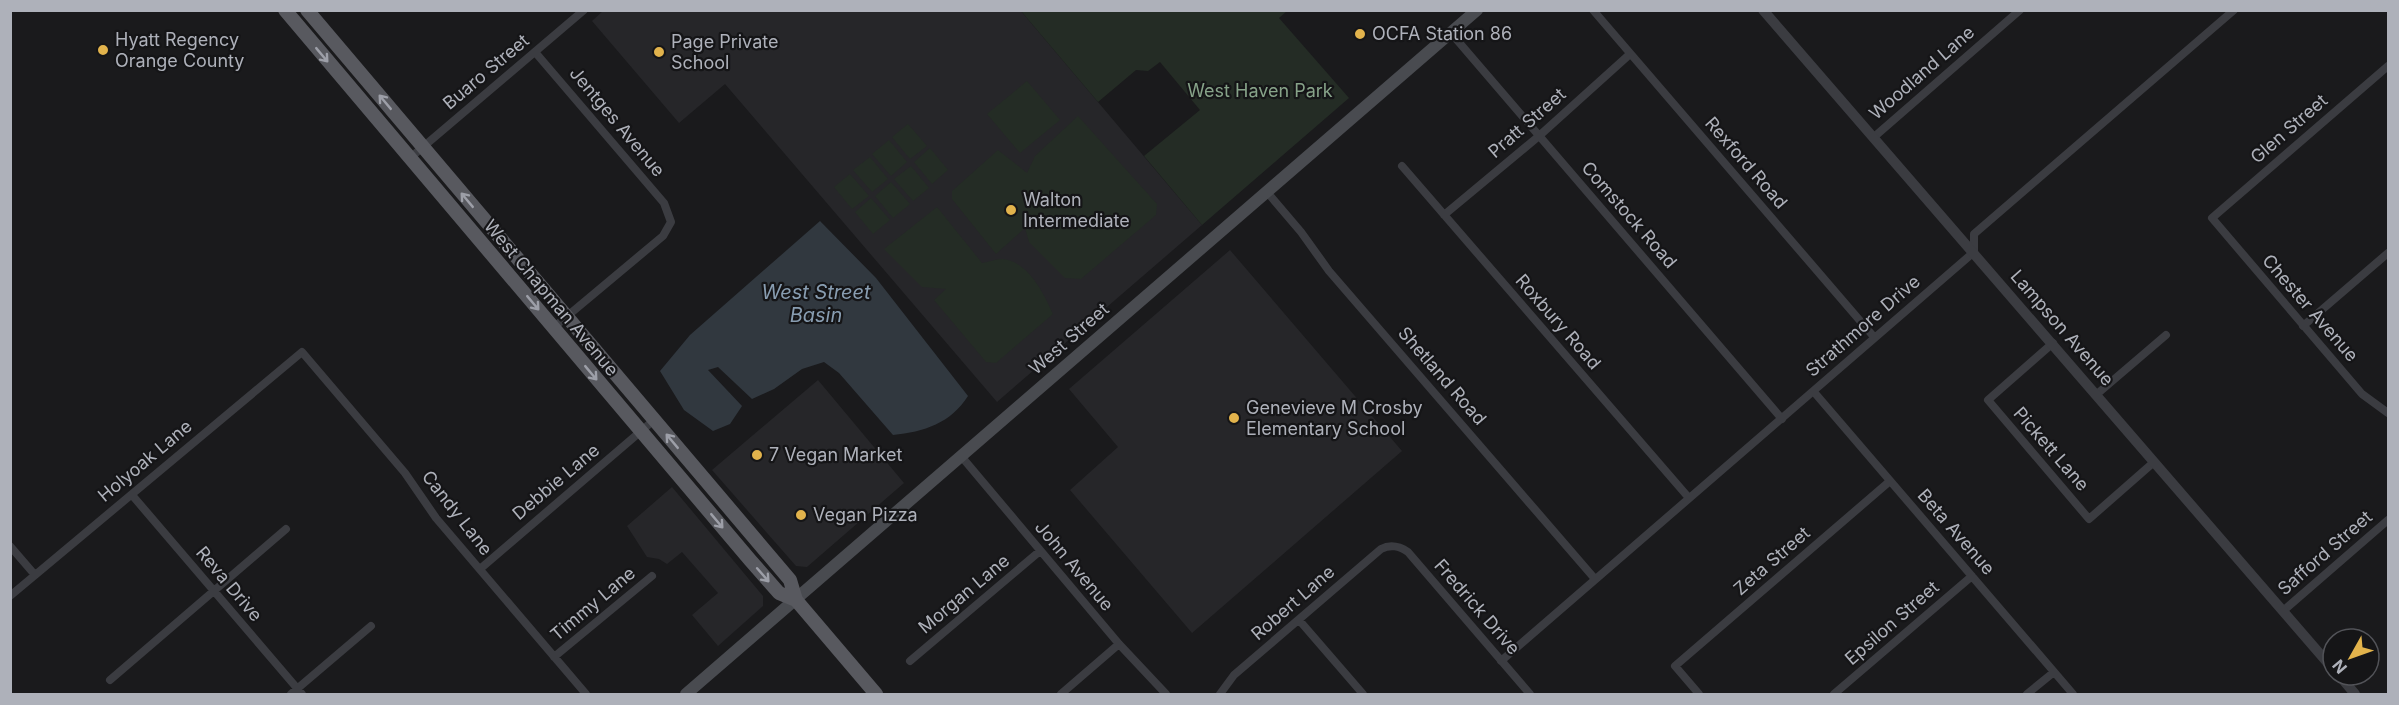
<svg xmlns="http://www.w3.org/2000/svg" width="2399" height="705" font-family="Inter,sans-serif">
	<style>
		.built { fill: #262629 }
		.green { fill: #242c25 }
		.water { fill: #31383f }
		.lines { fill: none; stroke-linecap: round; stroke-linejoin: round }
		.minor { stroke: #3b3c41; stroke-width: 8 }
		.tertiary { stroke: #3b3c41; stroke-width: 10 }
		.secondary { stroke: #494b50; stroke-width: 12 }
		.primary { stroke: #58595f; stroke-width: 14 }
		.oneway { stroke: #9d9fa8 }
		.poi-dot { fill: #e2b34c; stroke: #151517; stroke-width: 2 }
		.labels { text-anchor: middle; stroke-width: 4.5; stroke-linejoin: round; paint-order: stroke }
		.poi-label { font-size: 18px; fill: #aeb1ba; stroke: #151517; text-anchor: start }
		.street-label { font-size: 18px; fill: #aeb1ba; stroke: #151517 }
		.park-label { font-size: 18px; fill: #87a389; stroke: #151517 }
		.water-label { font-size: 20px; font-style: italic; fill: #889db1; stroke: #151517 }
	</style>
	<rect width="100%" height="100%" fill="#1a1a1c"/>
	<path class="built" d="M 604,10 L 1021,11 L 1202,225 L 997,402 L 725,84 L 679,123 L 592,21 Z
		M 1230,250 L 1402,451 L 1192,633 L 1070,490 L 1118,447 L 1069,389 Z
		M 818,380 L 904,483 L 807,567 L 796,566 L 712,470 Z
		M 672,487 L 763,596 L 763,606 L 718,646 L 692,615 L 718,593 L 682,552 L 667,564 L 659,559 L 647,557 L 627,526 Z"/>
	<path class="green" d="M 1021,11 L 1287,11 L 1279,18 L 1349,98 L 1202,225 L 1144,156 L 1200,110 L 1160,62 L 1148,71 L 1136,70 L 1098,102 Z
		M 1027,81 L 1060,120 L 1020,153 L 987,114 Z
		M 1078,116 L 1157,204 L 1156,215 L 1081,279 L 1065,278 L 1029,242 L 1025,228 L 996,254 L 952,199 L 952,191 L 998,150 L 1027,173 L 1035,156 Z
		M 908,124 L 927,146 L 910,159 L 892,137 Z
		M 889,140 L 907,162 L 891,176 L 872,154 Z
		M 930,148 L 948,170 L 932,184 L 914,162 Z
		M 870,157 L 888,179 L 872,192 L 853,170 Z
		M 911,166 L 929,188 L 913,201 L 894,179 Z
		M 850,174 L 869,196 L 852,209 L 834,187 Z
		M 891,182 L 910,204 L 893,218 L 875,196 Z
		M 871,198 L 890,220 L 873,234 L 855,212 Z
		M 937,207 L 982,263 C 988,262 996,259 1002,259 C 1028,261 1043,292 1053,314 L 996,363 L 986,362 L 934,300 L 946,289 L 922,287 L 884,249 Z"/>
	<path class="water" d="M 820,221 L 876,278 L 968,396 C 951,423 924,432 893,435 L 839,373 L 824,362 L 802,369 L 774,389 L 752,399 L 718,367 L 708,370 L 742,406 L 730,424 L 713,431 L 684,410 L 660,371 L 690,335 Z"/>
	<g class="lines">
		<path class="minor" d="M 1593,10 L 1874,337
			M 1451,33 L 1782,419
			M 535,52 L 664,203 L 671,222 L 663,236 L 553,328
			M 2388,66 L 2212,218 L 2362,394 L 2388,413
			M 1874,137 L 2020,10
			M 410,158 L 584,10
			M 1402,166 L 1689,498
			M 1267,192 L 1301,232 L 1329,271 L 1595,579
			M 1444,215 L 1539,136 L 1630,54
			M 2303,326 L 2388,253
			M 2053,343 L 1988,400 L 2089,519 L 2154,462
			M 1814,392 L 2073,694
			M 2097,394 L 2166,335
			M 961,456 L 1119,644 L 1166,694
			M 132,495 L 302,694
			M 10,546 L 35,575
			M 480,569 L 654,420
			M 10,596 L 302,352 L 405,473 L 436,518 L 586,694
			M 2283,611 L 2388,520
			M 1299,620 L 1363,694
			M 554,657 L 652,576
			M 910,661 L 1040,551
			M 1501,661 L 1974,252 L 1974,234 L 2234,10
			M 110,680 L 286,529
			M 291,694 L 371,626
			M 1061,694 L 1119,644
			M 1220,694 L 1234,675 L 1381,549 C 1391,544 1399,546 1408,552 L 1530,694
			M 1699,694 L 1675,666 L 1890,481
			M 1834,694 L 1972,576
			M 2027,694 L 2054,672"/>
		<path class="tertiary" d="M 1763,10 L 2333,669
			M 2339,675 L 2355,694"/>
		<path class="secondary" d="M 686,694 L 1477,10"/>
		<path class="primary" d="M 285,10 L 750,560 L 779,593 L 796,600 L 876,694
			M 307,10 L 790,580 L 796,600"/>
	</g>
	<defs><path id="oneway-shaft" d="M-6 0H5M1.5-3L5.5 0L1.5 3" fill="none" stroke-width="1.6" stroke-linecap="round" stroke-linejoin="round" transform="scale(1.5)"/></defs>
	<g class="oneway">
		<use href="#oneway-shaft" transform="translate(322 55) rotate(50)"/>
		<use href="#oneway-shaft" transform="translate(385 102) rotate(-130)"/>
		<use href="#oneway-shaft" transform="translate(467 200) rotate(-130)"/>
		<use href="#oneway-shaft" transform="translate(533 303) rotate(50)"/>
		<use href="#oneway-shaft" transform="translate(591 373) rotate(50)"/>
		<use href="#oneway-shaft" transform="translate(672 441) rotate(-130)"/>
		<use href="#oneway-shaft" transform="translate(717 521) rotate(50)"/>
		<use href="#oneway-shaft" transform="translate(763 575) rotate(49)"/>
	</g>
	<g class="poi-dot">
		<circle cx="1360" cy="34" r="6"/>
		<circle cx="103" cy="50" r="6"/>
		<circle cx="659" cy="52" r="6"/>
		<circle cx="1011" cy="210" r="6"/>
		<circle cx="1234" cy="418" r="6"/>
		<circle cx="757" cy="455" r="6"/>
		<circle cx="801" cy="515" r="6"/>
	</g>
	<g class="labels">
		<g class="poi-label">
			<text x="1372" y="40">OCFA Station 86</text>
			<text x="115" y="46">Hyatt Regency<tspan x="115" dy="21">Orange County</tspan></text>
			<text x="671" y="48">Page Private<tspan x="671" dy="21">School</tspan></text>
			<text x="1023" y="206">Walton<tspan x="1023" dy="21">Intermediate</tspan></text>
			<text x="1246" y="414">Genevieve M Crosby<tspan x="1246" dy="21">Elementary School</tspan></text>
			<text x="769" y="461">7 Vegan Market</text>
			<text x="813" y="521">Vegan Pizza</text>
		</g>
		<g class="street-label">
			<text transform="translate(486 72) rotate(-40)" y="6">Buaro Street</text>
			<text transform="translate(1922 73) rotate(-41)" y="6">Woodland Lane</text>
			<text transform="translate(617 122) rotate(50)" y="6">Jentges Avenue</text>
			<text transform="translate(1527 123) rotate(-41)" y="6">Pratt Street</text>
			<text transform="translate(2289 129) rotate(-41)" y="6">Glen Street</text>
			<text transform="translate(1746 163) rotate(49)" y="6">Rexford Road</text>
			<text transform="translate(1629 215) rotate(49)" y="6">Comstock Road</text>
			<text transform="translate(551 298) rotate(50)" y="6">West Chapman Avenue</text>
			<text transform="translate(2310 308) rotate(49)" y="6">Chester Avenue</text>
			<text transform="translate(1558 322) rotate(49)" y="6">Roxbury Road</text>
			<text transform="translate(1863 326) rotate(-41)" y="6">Strathmore Drive</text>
			<text transform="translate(2062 328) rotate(49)" y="6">Lampson Avenue</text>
			<text transform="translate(1069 339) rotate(-41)" y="6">West Street</text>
			<text transform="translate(1442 376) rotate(49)" y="6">Shetland Road</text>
			<text transform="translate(2051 449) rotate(49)" y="6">Pickett Lane</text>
			<text transform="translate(145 461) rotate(-40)" y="6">Holyoak Lane</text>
			<text transform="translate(556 482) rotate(-40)" y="6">Debbie Lane</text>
			<text transform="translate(457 513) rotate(52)" y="6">Candy Lane</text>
			<text transform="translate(1956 532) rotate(49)" y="6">Beta Avenue</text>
			<text transform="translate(2325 553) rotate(-41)" y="6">Safford Street</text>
			<text transform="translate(1772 561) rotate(-41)" y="6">Zeta Street</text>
			<text transform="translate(1074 566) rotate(50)" y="6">John Avenue</text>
			<text transform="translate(229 584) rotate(50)" y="6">Reva Drive</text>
			<text transform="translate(964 594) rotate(-40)" y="6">Morgan Lane</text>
			<text transform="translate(1293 603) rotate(-41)" y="6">Robert Lane</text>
			<text transform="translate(593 604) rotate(-40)" y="6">Timmy Lane</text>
			<text transform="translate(1477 607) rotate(49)" y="6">Fredrick Drive</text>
			<text transform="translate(1892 623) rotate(-41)" y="6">Epsilon Street</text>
		</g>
		<g class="park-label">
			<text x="1260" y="97">West Haven Park</text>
		</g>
		<g class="water-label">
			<text x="816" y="299">West Street<tspan x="816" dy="23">Basin</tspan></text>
		</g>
	</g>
	<rect width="2399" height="705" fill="none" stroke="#aeb1ba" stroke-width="24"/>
	<g transform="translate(2351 657) rotate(230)"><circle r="28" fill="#151517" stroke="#525358" stroke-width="1.5"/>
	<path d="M0-4.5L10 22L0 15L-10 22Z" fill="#e2b34c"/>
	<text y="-9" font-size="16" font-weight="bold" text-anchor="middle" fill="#aeb1ba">N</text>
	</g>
</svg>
